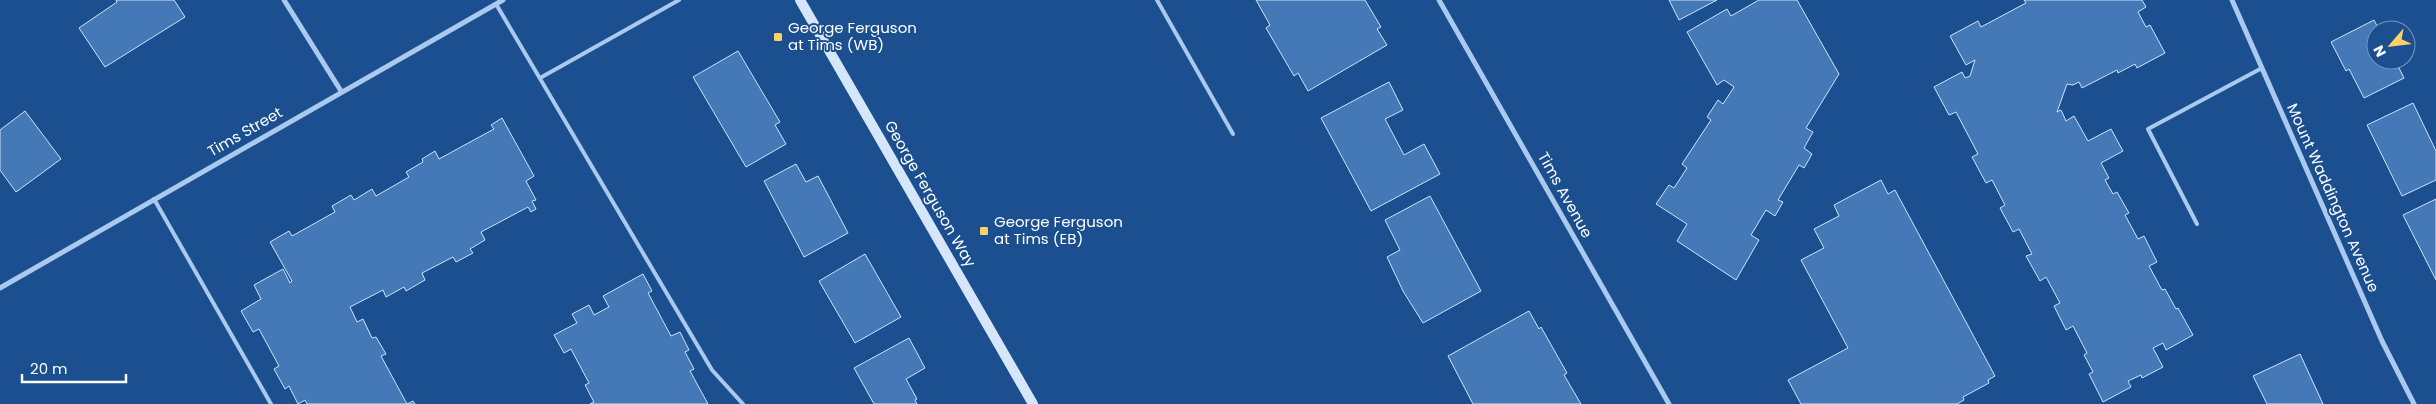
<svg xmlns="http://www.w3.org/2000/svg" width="2436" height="404" font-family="Poppins,sans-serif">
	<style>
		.building { fill: #4478b7; stroke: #cfe3fa }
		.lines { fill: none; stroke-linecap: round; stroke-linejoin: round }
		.lane { stroke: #a9c9ee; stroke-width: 4 }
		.street { stroke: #a9c9ee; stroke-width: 5 }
		.secondary { stroke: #d6e6fa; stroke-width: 10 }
		.poi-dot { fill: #ffd166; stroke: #1b4f8f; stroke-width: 2 }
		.labels { text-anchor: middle; stroke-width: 4; stroke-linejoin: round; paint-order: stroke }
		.poi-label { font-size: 15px; fill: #fff; stroke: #1b4f8f; text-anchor: start }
		.street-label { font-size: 15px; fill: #fff; stroke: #1b4f8f }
	</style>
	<rect width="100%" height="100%" fill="#1b4f8f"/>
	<path class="building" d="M 116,0 L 174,0 L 185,17 L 105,67 L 79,28 L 117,2 Z
		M 1256,0 L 1365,0 L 1381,27 L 1377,29 L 1387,45 L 1308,91 L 1298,73 L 1294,76 L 1266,28 L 1270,25 Z
		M 1669,0 L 1717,0 L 1679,20 Z
		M 1759,0 L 1797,0 L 1839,74 L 1806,128 L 1813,132 L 1804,148 L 1812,154 L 1804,168 L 1799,165 L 1778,200 L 1783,202 L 1775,216 L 1766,210 L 1751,235 L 1759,240 L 1736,280 L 1677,241 L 1687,224 L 1656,204 L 1669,185 L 1674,188 L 1687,168 L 1682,164 L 1711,120 L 1707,117 L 1718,100 L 1723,104 L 1734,87 L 1724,80 L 1717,85 L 1687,32 L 1727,9 L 1731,16 Z
		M 2024,0 L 2142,0 L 2146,7 L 2138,12 L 2146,27 L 2150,25 L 2165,53 L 2137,68 L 2135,64 L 2118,73 L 2117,70 L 2082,88 L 2079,82 L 2073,85 L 2067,84 L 2057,112 L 2061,110 L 2066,121 L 2074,116 L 2088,141 L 2111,129 L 2123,151 L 2101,163 L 2109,178 L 2105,180 L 2113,194 L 2117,192 L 2129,213 L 2125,215 L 2138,239 L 2144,236 L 2157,262 L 2149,266 L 2162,290 L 2165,289 L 2176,309 L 2178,308 L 2193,335 L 2166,350 L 2163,343 L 2153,348 L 2163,367 L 2142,378 L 2141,375 L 2128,381 L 2131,387 L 2103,402 L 2089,374 L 2093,372 L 2084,355 L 2087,353 L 2073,326 L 2066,330 L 2054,306 L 2060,303 L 2046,277 L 2040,281 L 2026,256 L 2032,254 L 2019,229 L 2013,232 L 2000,208 L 2005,205 L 1992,180 L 1986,183 L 1972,157 L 1978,154 L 1956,112 L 1949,115 L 1934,87 L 1962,72 L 1965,78 L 1970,76 L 1975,60 L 1966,65 L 1950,36 L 1978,21 L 1981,27 L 2026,3 Z
		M 2374,20 L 2379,30 L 2376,30 L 2376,60 L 2395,60 L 2404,78 L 2364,98 L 2349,69 L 2346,71 L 2331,42 Z
		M 738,51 L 780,122 L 775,125 L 786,144 L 746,167 L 693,77 Z
		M 1389,82 L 1403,110 L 1385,119 L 1404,155 L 1424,144 L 1440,174 L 1371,211 L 1321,118 Z
		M 2413,103 L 2436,151 L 2436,180 L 2402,196 L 2367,125 Z
		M 25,111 L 61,159 L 16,192 L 0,170 L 0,130 Z
		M 502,118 L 534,176 L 526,181 L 536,200 L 532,201 L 536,209 L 531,212 L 528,207 L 481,232 L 485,240 L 470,249 L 473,253 L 456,262 L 453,257 L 422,273 L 425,280 L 406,291 L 404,287 L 386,297 L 383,290 L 350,307 L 357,322 L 363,319 L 372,338 L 376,337 L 386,354 L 381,356 L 407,404 L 413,401 L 415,404 L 307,404 L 305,400 L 298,404 L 289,386 L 285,389 L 274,369 L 279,366 L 259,329 L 253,332 L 241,311 L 261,299 L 254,285 L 283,269 L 290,283 L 292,281 L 270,242 L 289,231 L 292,236 L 335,212 L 332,206 L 351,195 L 354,200 L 372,189 L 376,196 L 409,177 L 406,172 L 423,162 L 422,159 L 435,151 L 439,159 L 494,129 L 491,125 Z
		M 796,164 L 806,182 L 818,176 L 848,233 L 804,257 L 764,181 Z
		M 1881,180 L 1888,194 L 1895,190 L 1995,376 L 1988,380 L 1989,383 L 1963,397 L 1964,400 L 1957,404 L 1801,404 L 1788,380 L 1848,348 L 1801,260 L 1824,248 L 1814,229 L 1839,216 L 1834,205 Z
		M 1430,196 L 1481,291 L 1423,323 L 1403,291 L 1387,257 L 1400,250 L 1385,220 Z
		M 2436,199 L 2436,280 L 2403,215 Z
		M 865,254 L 901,317 L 855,343 L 819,281 Z
		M 643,274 L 652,291 L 648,293 L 671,336 L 680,332 L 689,350 L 685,352 L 694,369 L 690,371 L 708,404 L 590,404 L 594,402 L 585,385 L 589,383 L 571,349 L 564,353 L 554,335 L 577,323 L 572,314 L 589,305 L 594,315 L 609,307 L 603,296 Z
		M 1529,311 L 1539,329 L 1541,327 L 1567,373 L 1564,375 L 1581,404 L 1473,404 L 1448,356 Z
		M 909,338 L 925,368 L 906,379 L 917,399 L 915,400 L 917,404 L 874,404 L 854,368 Z
		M 2300,354 L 2323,404 L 2267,404 L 2253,376 Z"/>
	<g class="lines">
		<path class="lane" d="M 1157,0 L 1233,134
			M 496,4 L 712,370 L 743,404
			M 540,78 L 679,0
			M 154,199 L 271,404
			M 2197,224 L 2148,129 L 2262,68"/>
		<path class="street" d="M 284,0 L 341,91
			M 1439,0 L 1669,404
			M 2232,0 L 2382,341 L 2414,404
			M 0,288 L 503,0"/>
		<path class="secondary" d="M 800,0 L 1033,404"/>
	</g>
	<g class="poi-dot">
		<rect x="773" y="32" width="10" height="10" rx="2.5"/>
		<rect x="979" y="226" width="10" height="10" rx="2.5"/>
	</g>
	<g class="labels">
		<g class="poi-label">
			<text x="788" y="33">George Ferguson<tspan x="788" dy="17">at Tims (WB)</tspan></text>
			<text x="994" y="227">George Ferguson<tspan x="994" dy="17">at Tims (EB)</tspan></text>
		</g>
		<g class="street-label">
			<text transform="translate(245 132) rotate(-30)" y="5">Tims Street</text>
			<text transform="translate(930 194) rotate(60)" y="5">George Ferguson Way</text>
			<text transform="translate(1565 195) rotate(61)" y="5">Tims Avenue</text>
			<text transform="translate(2333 198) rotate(66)" y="5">Mount Waddington Avenue</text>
		</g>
	</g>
	<g transform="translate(2391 45) rotate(242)"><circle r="24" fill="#1b4f8f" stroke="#7695bc"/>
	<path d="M0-4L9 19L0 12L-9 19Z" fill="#ffd166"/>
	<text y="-8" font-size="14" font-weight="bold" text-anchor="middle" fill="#ffffff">N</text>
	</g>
	<path d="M22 374v8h104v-8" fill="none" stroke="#ffffff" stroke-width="2.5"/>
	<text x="30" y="374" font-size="15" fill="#ffffff" stroke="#1b4f8f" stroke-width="4" paint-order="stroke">20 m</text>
</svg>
